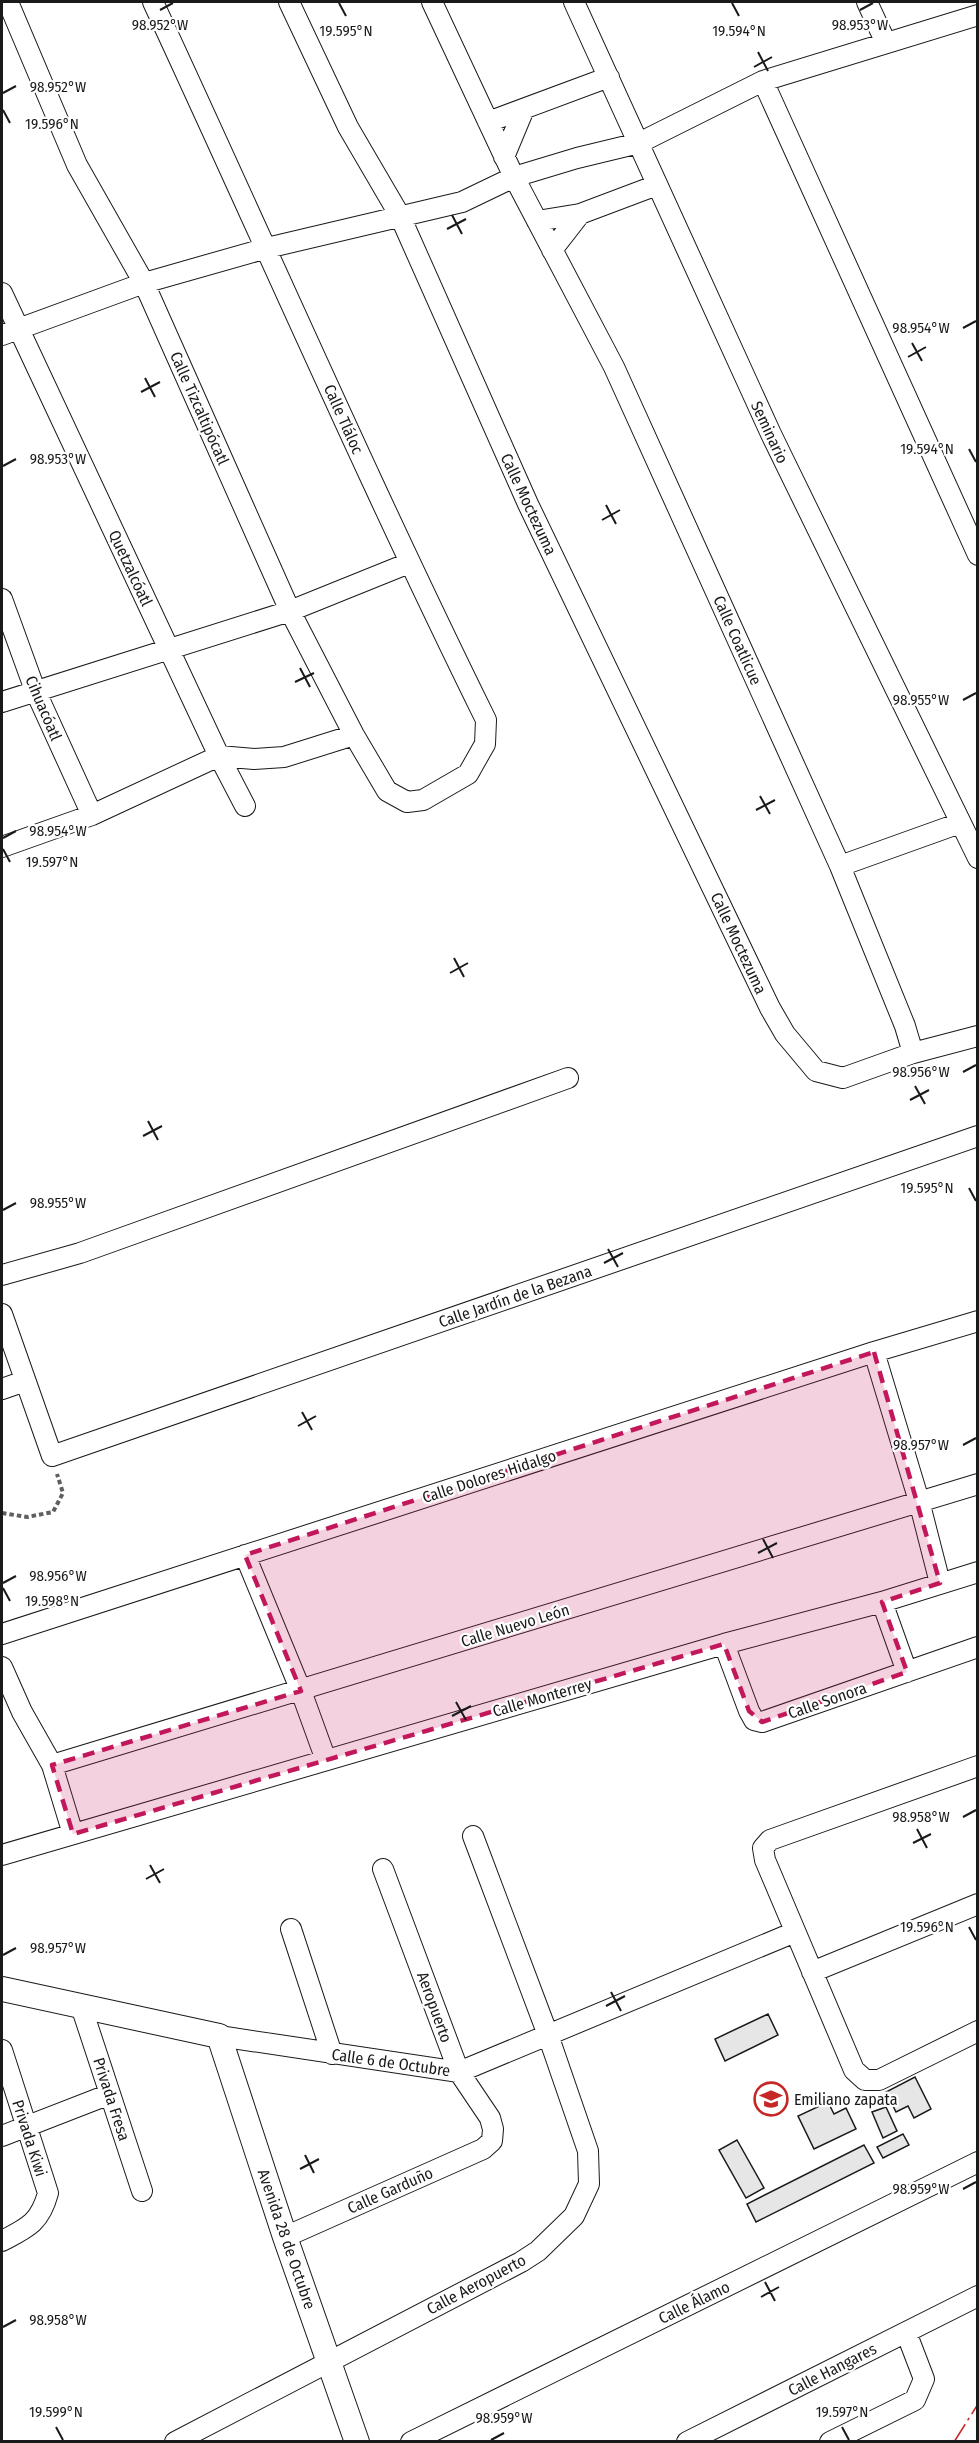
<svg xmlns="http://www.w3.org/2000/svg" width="979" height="2443" font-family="'Fira Sans Condensed',sans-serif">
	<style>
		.building { fill: #e6e6e6; stroke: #1a1a1a; stroke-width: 1.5 }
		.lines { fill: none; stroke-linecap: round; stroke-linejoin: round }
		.minor-casing { stroke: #1a1a1a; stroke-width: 22 }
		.tertiary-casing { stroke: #1a1a1a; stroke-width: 26 }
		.path { stroke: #5f5f5f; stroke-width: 4; stroke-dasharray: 4.5 3; stroke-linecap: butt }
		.minor { stroke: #fff; stroke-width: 20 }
		.tertiary { stroke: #fff; stroke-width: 24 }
		.power { stroke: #c62828; stroke-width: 1.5; stroke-dasharray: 21 4.5 3 4.5; stroke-linecap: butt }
		.marked { fill: #c2185b; fill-opacity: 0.2; stroke: #c2185b; stroke-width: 4.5; stroke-dasharray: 12 8; stroke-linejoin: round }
		.ticks { fill: none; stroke: #1a1a1a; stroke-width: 2 }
		.labels { text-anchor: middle; stroke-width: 4.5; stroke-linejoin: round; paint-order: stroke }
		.street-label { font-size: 16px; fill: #1a1a1a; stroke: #fff }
		.poi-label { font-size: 16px; fill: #1a1a1a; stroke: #fff; text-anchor: start }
		.ticks-label { font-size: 15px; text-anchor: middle; fill: #1a1a1a; stroke: #fff; stroke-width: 4.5; stroke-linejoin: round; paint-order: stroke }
	</style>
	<rect width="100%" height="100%" fill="#fff"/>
	<path class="building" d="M 768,2014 L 778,2035 L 725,2061 L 715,2039 Z
		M 915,2077 L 931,2109 L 914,2118 L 908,2106 L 896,2112 L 886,2092 Z
		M 828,2102 L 834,2114 L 846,2108 L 856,2129 L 814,2149 L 798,2116 Z
		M 886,2107 L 897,2131 L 883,2138 L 872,2112 Z
		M 903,2134 L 909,2145 L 883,2158 L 877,2147 Z
		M 737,2140 L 764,2188 L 746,2198 L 719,2150 Z
		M 864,2145 L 874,2163 L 756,2222 L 747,2204 Z"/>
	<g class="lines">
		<defs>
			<path id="minor" d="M 8,2 L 77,165 L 144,283 L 290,611 L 354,735 L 387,791 L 407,802 L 423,800 L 468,774 L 485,744 L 486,720 C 369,483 264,241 153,2
				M 289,2 L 348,127 L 400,216 L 528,504 L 770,1008 L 785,1034 L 816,1071 L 843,1078 L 913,1053
				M 432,2 L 514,177 L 614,367 L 840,866 L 905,1026 L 913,1053 L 978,1036
				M 574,2 L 771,434 L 978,858
				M 867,2 L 886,43
				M 763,81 L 978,555
				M 488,122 L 609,77
				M 504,157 L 524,109
				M 537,221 L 580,214 L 657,185
				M 552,250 L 580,214
				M 2,293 L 219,756 L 245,806
				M 2,335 L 144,283 L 267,248 L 462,202 L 514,177 L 577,158 L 639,143 L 763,81 L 978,15
				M 2,599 L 35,690 L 92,815
				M 2,702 L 290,611 L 409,563
				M 2,847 L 92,815 L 219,756 L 254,759 L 284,757 L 354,735
				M 840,866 L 960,823
				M 2,1275 L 80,1253 L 568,1078
				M 2,1314 L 52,1456 L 978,1136
				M 874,1352 L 919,1501 L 940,1583
				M 2,1389 L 25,1381
				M 245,1555 L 301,1691 L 326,1760
				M 882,1602 L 907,1672
				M 2,1634 L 874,1352 L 978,1321
				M 724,1644 L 749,1711 L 754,1720 L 762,1722 L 978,1647
				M 2,1667 L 22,1712 L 52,1765 L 73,1834
				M 52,1765 L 978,1484
				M 978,1766 L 770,1840 L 763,1848 L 765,1860 L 854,2070 L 865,2080 L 879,2080 L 978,2031
				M 2,1855 L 724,1644 L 882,1602 L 978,1572
				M 291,1929 L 332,2054
				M 812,1972 L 978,1904
				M 81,2006 L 142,2191
				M 219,2036 L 459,2072 L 795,1932
				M 2,2050 L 48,2193 C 40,2223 27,2228 2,2241
				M 2,2136 L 110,2094
				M 285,2237 L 483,2149 L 492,2141 L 493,2129 L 490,2118 L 459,2072 L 383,1869
				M 175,2442 L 521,2262 L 538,2251 L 574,2216 L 589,2184 L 588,2151 L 548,2035 L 473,1836
				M 411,2442 L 978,2162
				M 687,2442 L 978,2296
				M 830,2442 L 915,2400 L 924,2379 L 906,2332"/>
			<path id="tertiary" d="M 2,1989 L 219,2036 L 285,2237 L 357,2442"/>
		</defs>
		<use href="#minor" class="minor-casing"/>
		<use href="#tertiary" class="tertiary-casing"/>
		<path class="path" d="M 2,1513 L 27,1517 L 53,1512 L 63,1493 L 57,1474"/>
		<use href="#minor" class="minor"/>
		<use href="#tertiary" class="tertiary"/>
		<path class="power" d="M 954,2442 L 978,2404"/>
	</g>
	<path class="marked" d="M 874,1352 L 940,1583 L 882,1602 L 907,1672 L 762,1722 L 749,1711 L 724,1644 L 73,1834 L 52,1765 L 301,1691 L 245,1555 Z"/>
	<path class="ticks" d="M 339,3 L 346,16M 732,3 L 739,16M 160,10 L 173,3M 860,10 L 873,3M 758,52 L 768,71M 754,67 L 772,57M 3,93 L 16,86M 3,110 L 10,123M 452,215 L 462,234M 447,229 L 466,219M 963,328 L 976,321M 912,343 L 922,361M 908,357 L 926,347M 145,378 L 155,397M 141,392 L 160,382M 969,449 L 976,462M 3,466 L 16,459M 606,505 L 616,524M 602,520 L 620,510M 300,668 L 310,687M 295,682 L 314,673M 963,700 L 976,693M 760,796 L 770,814M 756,810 L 775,800M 3,838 L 16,831M 3,849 L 10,862M 454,958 L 464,977M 450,973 L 468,963M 963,1072 L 976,1065M 915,1086 L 925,1104M 910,1100 L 929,1090M 148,1121 L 158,1140M 143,1136 L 162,1126M 969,1188 L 976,1201M 3,1210 L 16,1203M 608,1249 L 618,1267M 604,1263 L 623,1253M 302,1412 L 312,1430M 298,1426 L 316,1416M 963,1445 L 976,1438M 763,1539 L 773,1558M 758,1553 L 777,1543M 3,1583 L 16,1576M 3,1588 L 10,1601M 456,1702 L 466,1720M 452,1716 L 471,1706M 963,1817 L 976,1810M 917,1829 L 927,1848M 913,1843 L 931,1834M 150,1865 L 160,1883M 146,1879 L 164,1869M 969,1927 L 976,1940M 3,1955 L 16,1948M 611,1992 L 621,2011M 606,2006 L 625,1996M 305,2155 L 314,2173M 300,2169 L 319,2159M 963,2189 L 976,2182M 765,2282 L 775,2301M 761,2297 L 779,2287M 3,2327 L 16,2320M 56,2427 L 63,2440M 842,2427 L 849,2440M 491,2440 L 504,2433"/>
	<defs>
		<symbol id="school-ring" viewBox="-11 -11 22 22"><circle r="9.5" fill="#fff" stroke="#c62828" stroke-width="1.5"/><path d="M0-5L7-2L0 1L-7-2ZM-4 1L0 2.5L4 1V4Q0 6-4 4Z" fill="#c62828"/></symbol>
	</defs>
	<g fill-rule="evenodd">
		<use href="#school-ring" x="752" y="2080" width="38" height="38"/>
	</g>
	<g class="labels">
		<g class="street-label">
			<text transform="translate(200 408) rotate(66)" y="6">Calle Tizcaltipócatl</text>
			<text transform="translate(344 419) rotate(66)" y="6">Calle Tláloc</text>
			<text transform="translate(770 432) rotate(65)" y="6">Seminario</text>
			<text transform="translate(529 504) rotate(65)" y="6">Calle Moctezuma</text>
			<text transform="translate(131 568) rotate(65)" y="6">Quetzalcóatl</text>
			<text transform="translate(738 640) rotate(66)" y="6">Calle Coatlicue</text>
			<text transform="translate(44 708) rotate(67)" y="6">Cihuacóatl</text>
			<text transform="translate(739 943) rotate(65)" y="6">Calle Moctezuma</text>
			<text transform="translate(515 1296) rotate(-19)" y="6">Calle Jardín de la Bezana</text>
			<text transform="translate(489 1476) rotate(-18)" y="6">Calle Dolores Hidalgo</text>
			<text transform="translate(515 1625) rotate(-17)" y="6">Calle Nuevo León</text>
			<text transform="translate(542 1697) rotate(-16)" y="6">Calle Monterrey</text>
			<text transform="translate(827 1700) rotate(-19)" y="6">Calle Sonora</text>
			<text transform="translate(435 2007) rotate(70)" y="6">Aeropuerto</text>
			<text transform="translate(391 2062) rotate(8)" y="6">Calle 6 de Octubre</text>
			<text transform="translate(112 2099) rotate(72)" y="6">Privada Fresa</text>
			<text transform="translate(30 2138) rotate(72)" y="6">Privada Kiwi</text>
			<text transform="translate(390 2190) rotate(-24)" y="6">Calle Garduño</text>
			<text transform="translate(287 2239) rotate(71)" y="6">Avenida 28 de Octubre</text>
			<text transform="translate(476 2284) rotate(-28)" y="6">Calle Aeropuerto</text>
			<text transform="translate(694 2302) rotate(-26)" y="6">Calle Álamo</text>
			<text transform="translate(832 2369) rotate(-27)" y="6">Calle Hangares</text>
		</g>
		<g class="poi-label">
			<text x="794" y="2105">Emiliano zapata</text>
		</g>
	</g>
	<g class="ticks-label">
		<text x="160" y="30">98.952°W</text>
		<text x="860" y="30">98.953°W</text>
		<text x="346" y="36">19.595°N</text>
		<text x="739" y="36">19.594°N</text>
		<text x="58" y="92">98.952°W</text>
		<text x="52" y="129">19.596°N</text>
		<text x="921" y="333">98.954°W</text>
		<text x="927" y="454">19.594°N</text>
		<text x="58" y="464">98.953°W</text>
		<text x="921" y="705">98.955°W</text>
		<text x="58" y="836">98.954°W</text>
		<text x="52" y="867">19.597°N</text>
		<text x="921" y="1077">98.956°W</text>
		<text x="927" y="1193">19.595°N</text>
		<text x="58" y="1208">98.955°W</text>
		<text x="921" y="1450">98.957°W</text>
		<text x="58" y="1581">98.956°W</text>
		<text x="52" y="1606">19.598°N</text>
		<text x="921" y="1822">98.958°W</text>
		<text x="927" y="1932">19.596°N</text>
		<text x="58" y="1953">98.957°W</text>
		<text x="921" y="2194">98.959°W</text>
		<text x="58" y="2325">98.958°W</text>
		<text x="56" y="2417">19.599°N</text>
		<text x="842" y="2417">19.597°N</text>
		<text x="504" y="2423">98.959°W</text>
	</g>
	<rect width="979" height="2443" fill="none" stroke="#1a1a1a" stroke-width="6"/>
</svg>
